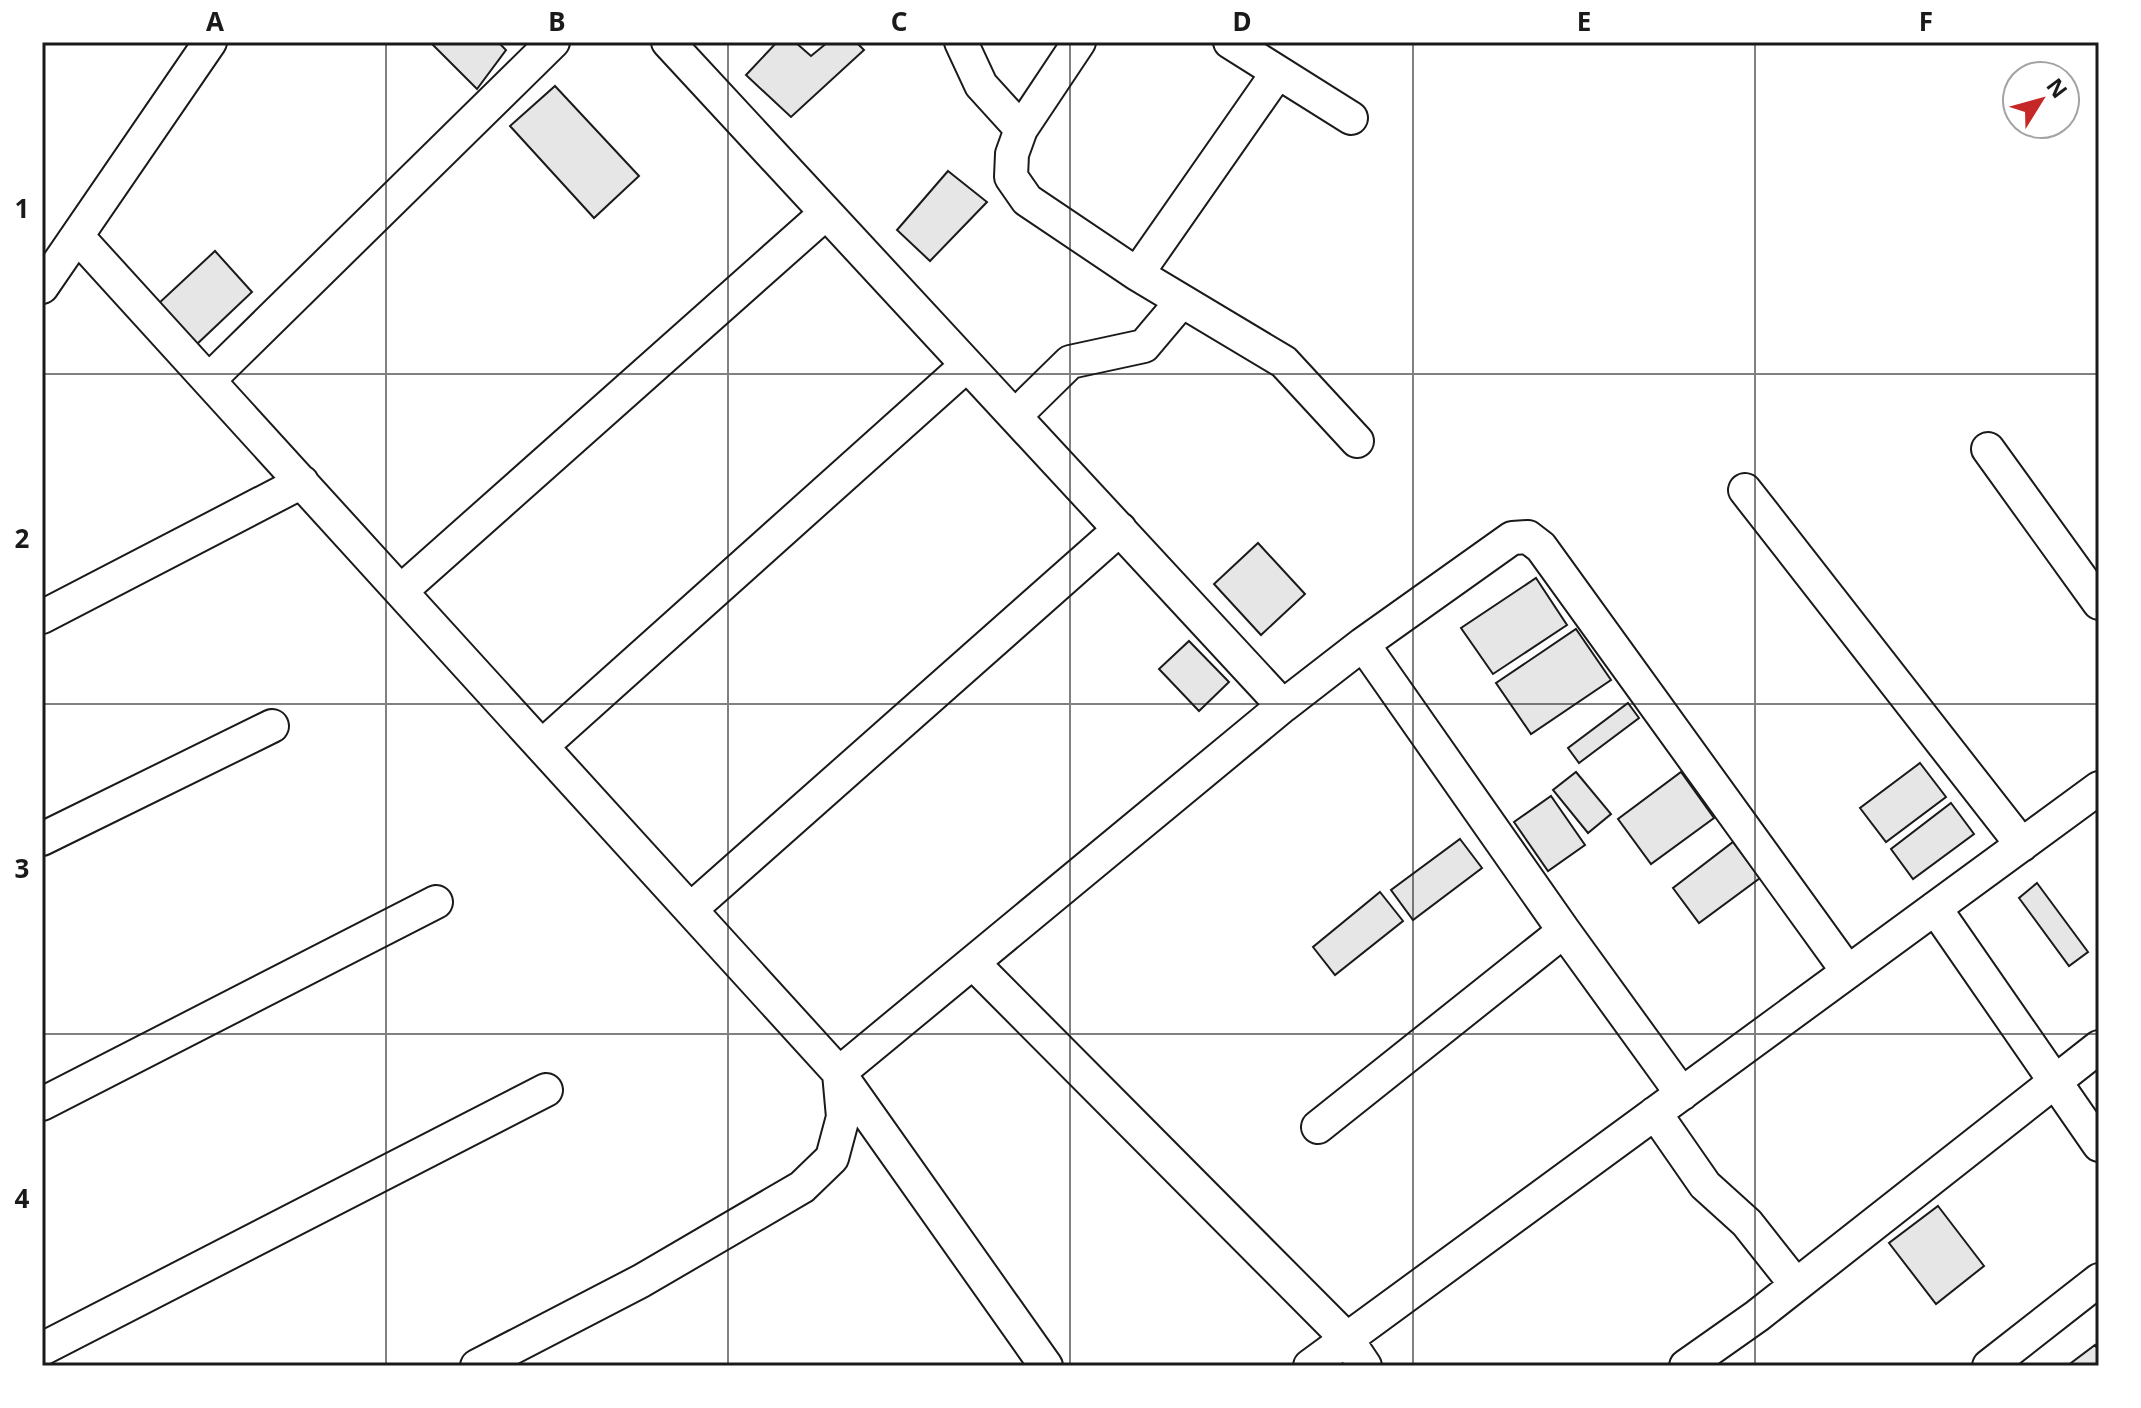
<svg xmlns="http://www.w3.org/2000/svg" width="2141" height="1408" font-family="'Noto Sans',sans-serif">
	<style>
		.building { fill: #e6e6e6; stroke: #1a1a1a; stroke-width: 2 }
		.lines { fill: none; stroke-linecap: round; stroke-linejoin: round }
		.minor-casing { stroke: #1a1a1a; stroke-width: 36 }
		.minor { stroke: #fff; stroke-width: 32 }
		.grid { fill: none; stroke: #1a1a1a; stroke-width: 2; stroke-opacity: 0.55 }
		.neatline { fill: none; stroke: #1a1a1a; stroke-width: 3 }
		.grid-label { font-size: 26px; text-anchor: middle; font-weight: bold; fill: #1a1a1a }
	</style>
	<rect width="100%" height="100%" fill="#fff"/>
	<path class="building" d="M 430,42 L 498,42 L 506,50 L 477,89 Z
		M 777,42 L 795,42 L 811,56 L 828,42 L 856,42 L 864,50 L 791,117 L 746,75 Z
		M 555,86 L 639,176 L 594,218 L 510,126 Z
		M 948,171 L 987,202 L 930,261 L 897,230 Z
		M 215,251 L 252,292 L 196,345 L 158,304 Z
		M 1258,543 L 1305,594 L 1261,635 L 1214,584 Z
		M 1536,578 L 1567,625 L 1493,674 L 1461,628 Z
		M 1576,629 L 1611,680 L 1531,734 L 1496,683 Z
		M 1189,641 L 1229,682 L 1199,711 L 1159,669 Z
		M 1628,703 L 1639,718 L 1579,763 L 1568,748 Z
		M 1920,763 L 1946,797 L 1886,842 L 1860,808 Z
		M 1576,772 L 1611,814 L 1588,833 L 1553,790 Z
		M 1681,772 L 1714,818 L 1651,864 L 1618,819 Z
		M 1551,796 L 1585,845 L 1548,871 L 1514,822 Z
		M 1951,803 L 1974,834 L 1913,879 L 1891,849 Z
		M 1460,839 L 1482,868 L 1413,920 L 1391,890 Z
		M 1733,842 L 1760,878 L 1699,923 L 1673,888 Z
		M 2037,883 L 2088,952 L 2069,966 L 2019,898 Z
		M 1380,892 L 1403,921 L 1335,975 L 1313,947 Z
		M 1938,1206 L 1984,1266 L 1936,1304 L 1889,1243 Z
		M 2095,1345 L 2099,1351 L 2099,1366 L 2067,1366 Z"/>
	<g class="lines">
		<defs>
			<path id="minor" d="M 668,42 L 1283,706
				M 961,42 L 981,85 L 1021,129
				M 1079,42 L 1021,129 L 1012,154 L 1011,177 L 1027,200 L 1137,274 L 1284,362 L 1357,441
				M 1230,42 L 1351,118
				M 77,236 L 839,1073 L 843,1117 L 832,1158 L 802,1187 L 641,1281 L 477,1366
				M 1137,274 L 1278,72
				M 42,287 L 210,42
				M 209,380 L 553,42
				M 1015,416 L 1070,362 L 1144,346 L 1182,301
				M 1988,449 L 2099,603
				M 1745,490 L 2022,845
				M 401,591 L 826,213
				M 42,617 L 302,482
				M 1363,644 L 1564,931 L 1682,1094
				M 542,746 L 967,365
				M 42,839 L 272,726
				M 1935,908 L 2099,1145
				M 691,909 L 1120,529
				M 973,963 L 1347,1339 L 1365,1366
				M 42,1104 L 436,902
				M 1655,1113 L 1705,1185 L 1747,1223 L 1796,1285
				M 1318,1127 L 1564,931
				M 42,1349 L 546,1090
				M 1046,1366 L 839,1073 L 1283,706 L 1363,644 L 1512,538 L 1528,537 L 1541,547 L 1848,972
				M 1310,1366 L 2099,788
				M 1686,1366 L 1757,1316 L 2099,1047
				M 1989,1366 L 2099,1280"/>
		</defs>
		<use href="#minor" class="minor-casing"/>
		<use href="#minor" class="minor"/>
	</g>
	<path class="grid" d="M 386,42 L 386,1366M 728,42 L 728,1366M 1070,42 L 1070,1366M 1413,42 L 1413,1366M 1755,42 L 1755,1366M 42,374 L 2099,374M 42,704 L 2099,704M 42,1034 L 2099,1034"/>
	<rect width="2141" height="1408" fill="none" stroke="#ffffff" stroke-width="88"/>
	<g transform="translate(2041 100) rotate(53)"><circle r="38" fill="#ffffff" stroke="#a3a3a3" stroke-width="2"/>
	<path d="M0-6L14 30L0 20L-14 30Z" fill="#c62828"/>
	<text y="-12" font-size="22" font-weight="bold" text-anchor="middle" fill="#1a1a1a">N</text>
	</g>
	<rect x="44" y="44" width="2053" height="1320" class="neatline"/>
	<g class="grid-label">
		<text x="215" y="31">A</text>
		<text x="557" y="31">B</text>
		<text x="899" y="31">C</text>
		<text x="1242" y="31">D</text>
		<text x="1584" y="31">E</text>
		<text x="1926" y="31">F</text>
		<text x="22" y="218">1</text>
		<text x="22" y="548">2</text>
		<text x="22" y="878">3</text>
		<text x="22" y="1208">4</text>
	</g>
</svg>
